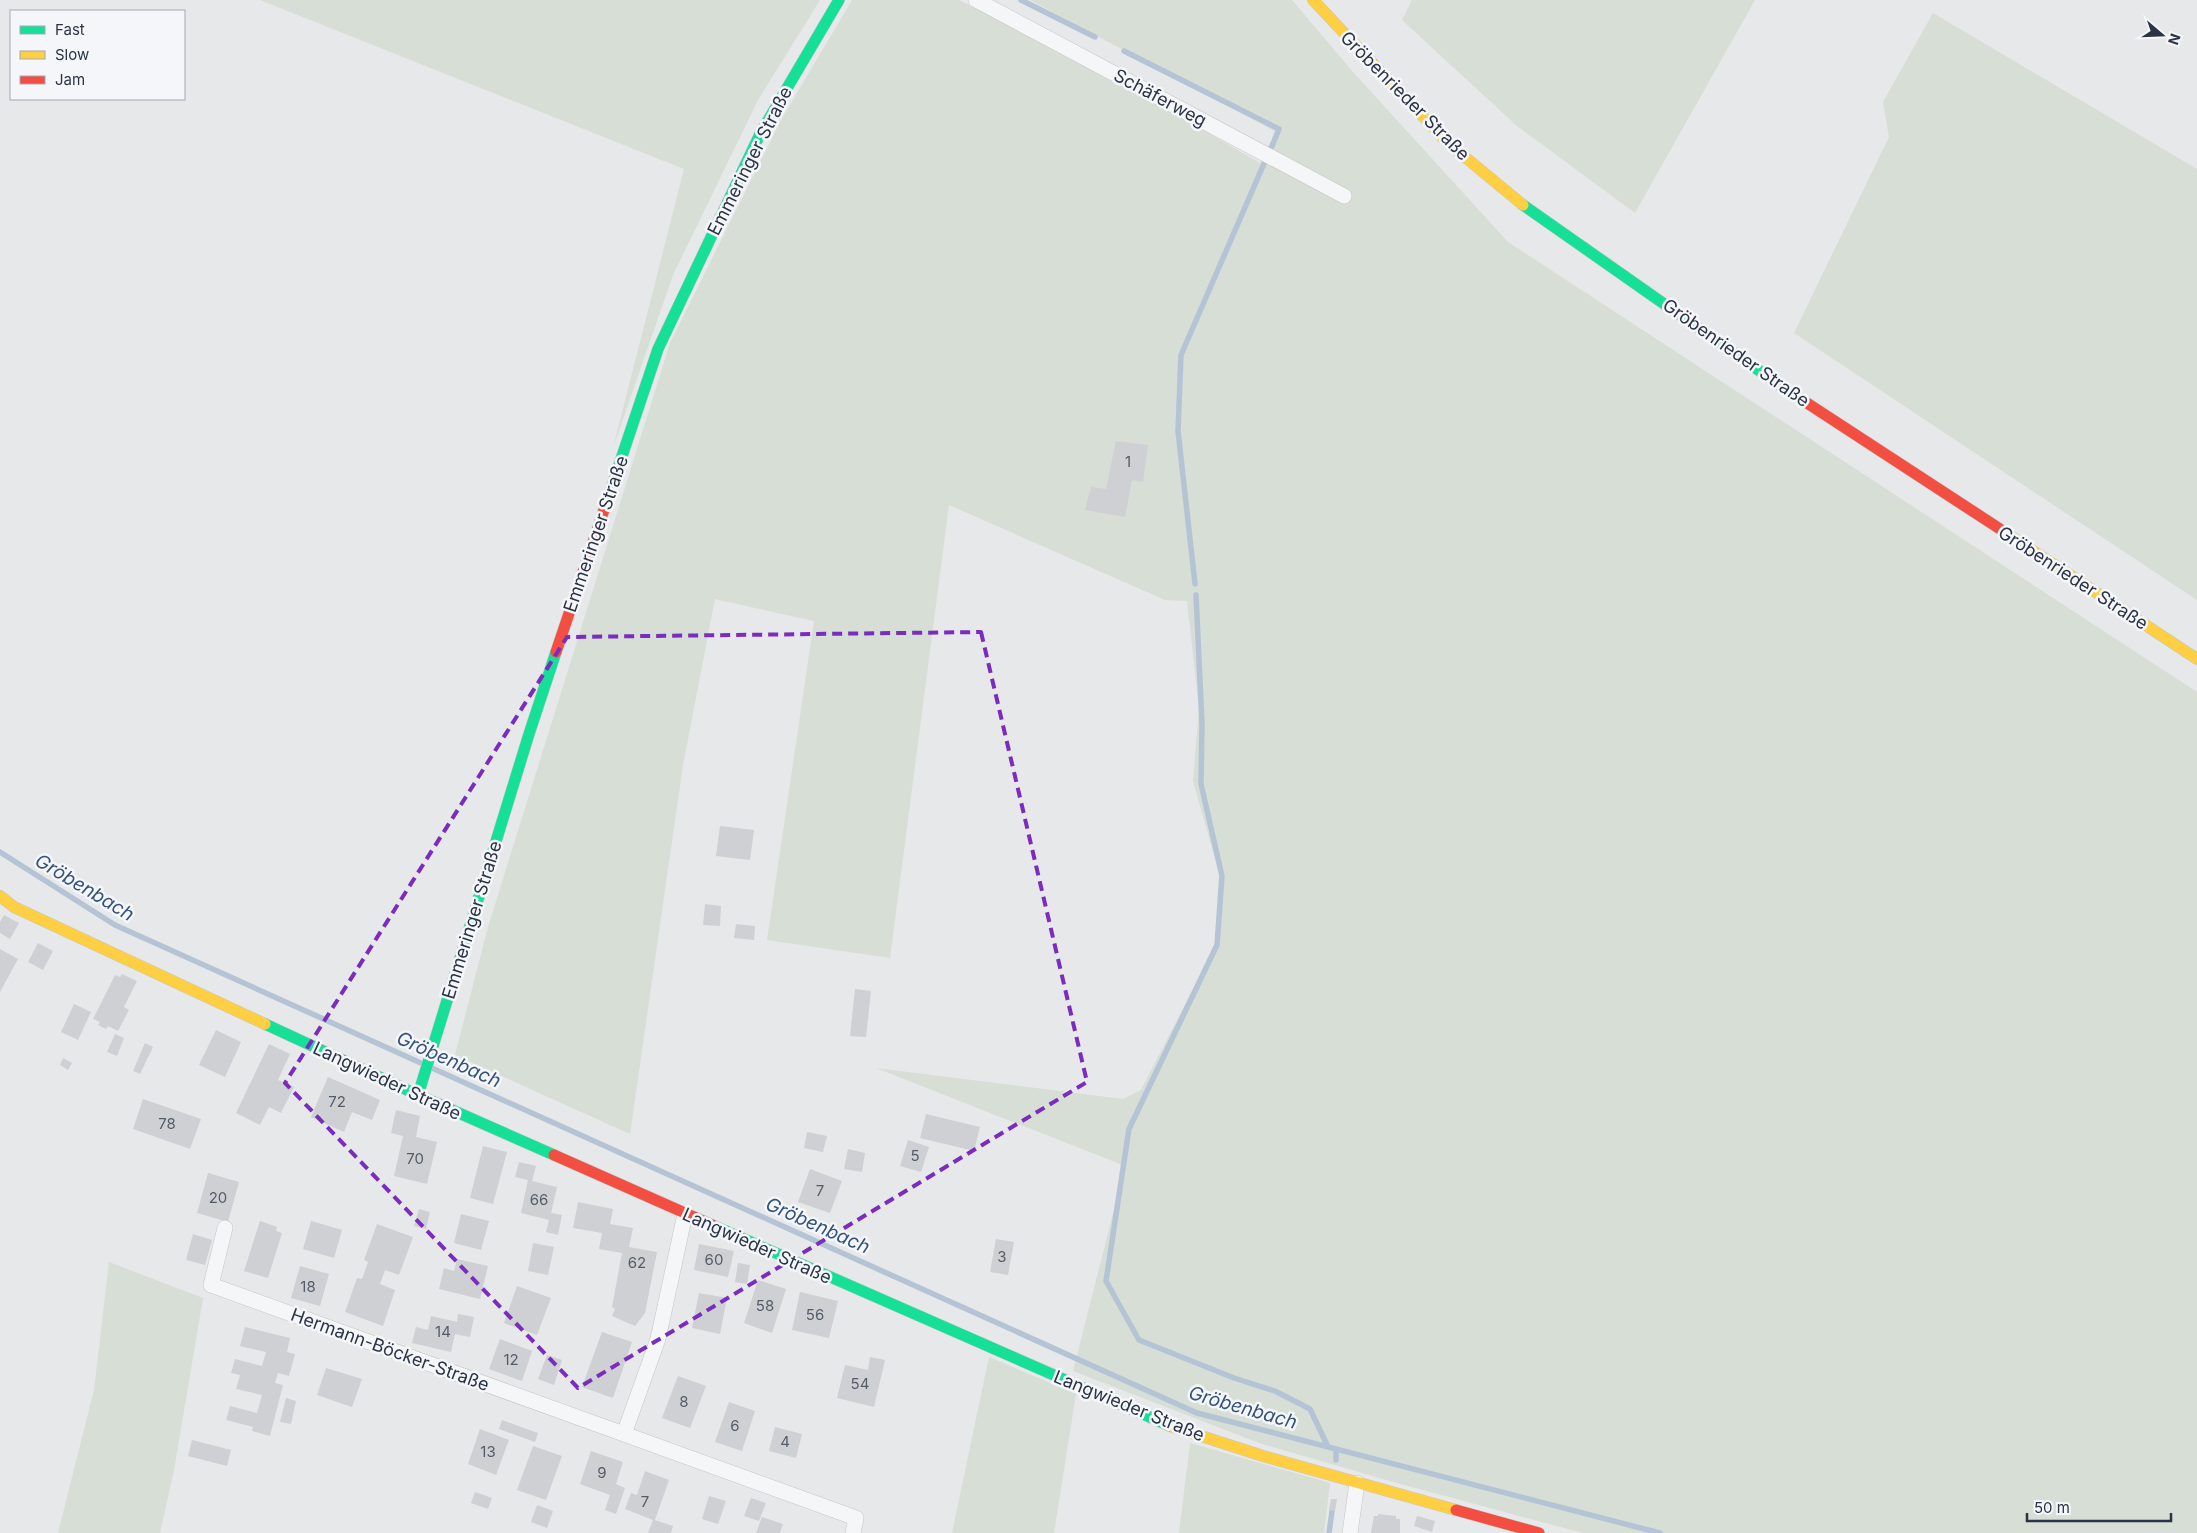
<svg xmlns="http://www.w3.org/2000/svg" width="2197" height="1533" font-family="Inter,sans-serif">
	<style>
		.green { fill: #d6ded6 }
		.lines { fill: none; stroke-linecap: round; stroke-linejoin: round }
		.stream { stroke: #b4c4d5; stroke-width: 5.5 }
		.building { fill: #ced0d3 }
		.street-casing { stroke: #c4c6c8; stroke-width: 16 }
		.fast-casing { stroke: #c4c6c8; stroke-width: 12 }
		.slow-casing { stroke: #c4c6c8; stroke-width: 12 }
		.jam-casing { stroke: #c4c6c8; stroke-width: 12 }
		.street { stroke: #f5f6f7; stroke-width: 15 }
		.fast { stroke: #16e098; stroke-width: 11 }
		.slow { stroke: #ffcf43; stroke-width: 11 }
		.jam { stroke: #f24e42; stroke-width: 11 }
		.marked { fill: none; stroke: #7b2cbf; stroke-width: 4; stroke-dasharray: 10 6; stroke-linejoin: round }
		.labels { text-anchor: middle; stroke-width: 5; stroke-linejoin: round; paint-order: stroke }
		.number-label { font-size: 15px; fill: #545c69 }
		.street-label { font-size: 18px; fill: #2b3445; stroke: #f4f6f9 }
		.water-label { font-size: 19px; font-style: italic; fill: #34527a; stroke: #f4f6f9 }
	</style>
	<rect width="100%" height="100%" fill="#e6e8ea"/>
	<path class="green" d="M 260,0 L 820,0 L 758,100 L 673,275 L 613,448 L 684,169 Z
		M 852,0 L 959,0 L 1098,69 L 1260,163 L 1276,132 L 1030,0 L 1292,0 L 1353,72 L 1508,242 L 2197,692 L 2197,1533 L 1583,1533 L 1397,1483 L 1259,1443 L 1073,1371 L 1125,1166 L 876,1068 L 1123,1099 L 1141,1090 L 1215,946 L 1219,873 L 1193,781 L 1199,709 L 1187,601 L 1165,600 L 949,505 L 890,958 L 767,940 L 814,621 L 715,599 L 683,765 L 630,1134 L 455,1055 L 488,927 L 670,343 L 781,120 Z
		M 1412,0 L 1755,0 L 1635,213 L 1517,126 L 1402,20 Z
		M 1933,13 L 2197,169 L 2197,600 L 1794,333 L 1889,137 L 1883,102 Z
		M 109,1262 L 203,1298 L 174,1470 L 160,1533 L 58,1533 L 94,1390 Z
		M 989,1357 L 1076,1394 L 1054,1533 L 952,1533 Z
		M 1190,1443 L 1330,1483 L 1324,1533 L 1179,1533 Z"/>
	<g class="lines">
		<path class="stream" d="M 1021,0 L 1095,37
			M 1124,51 L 1279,129 L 1270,151
			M 1195,584 L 1178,431 L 1181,355 L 1266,159
			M 1196,595 L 1202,724 L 1201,784 L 1222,876 L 1217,945 L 1129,1129 L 1106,1281 L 1139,1340 L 1234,1378 L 1275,1391 L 1310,1409 L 1328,1447
			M 0,852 L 115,925 L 1197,1413 L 1660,1533
			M 1336,1460 L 1336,1449
			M 1329,1533 L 1332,1511"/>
	</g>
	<path class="building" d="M 1116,441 L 1148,445 L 1143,482 L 1132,480 L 1125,517 L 1085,510 L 1091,487 L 1106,489 Z
		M 720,826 L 754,830 L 750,860 L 716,856 Z
		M 705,904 L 721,906 L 720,926 L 703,925 Z
		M 4,915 L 19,923 L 10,939 L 0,933 L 0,922 Z
		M 736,924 L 755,926 L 754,940 L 734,938 Z
		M 38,943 L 53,951 L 43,970 L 28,962 Z
		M 0,949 L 18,959 L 0,992 Z
		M 122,974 L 137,981 L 124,1007 L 129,1010 L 118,1031 L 108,1026 L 106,1029 L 98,1025 L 100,1022 L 93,1019 L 115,975 L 120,977 Z
		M 855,989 L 871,991 L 866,1037 L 850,1036 Z
		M 74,1004 L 91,1012 L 78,1040 L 61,1032 Z
		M 216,1030 L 241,1042 L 225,1077 L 199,1065 Z
		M 115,1034 L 124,1038 L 117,1056 L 107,1052 Z
		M 145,1043 L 153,1047 L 140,1074 L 133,1071 Z
		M 269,1044 L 290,1054 L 278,1080 L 294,1087 L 281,1113 L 269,1107 L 260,1125 L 236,1113 Z
		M 63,1058 L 72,1063 L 68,1070 L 60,1065 Z
		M 328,1077 L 380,1100 L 372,1120 L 352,1112 L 344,1132 L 311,1117 Z
		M 143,1099 L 201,1119 L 190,1149 L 133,1129 Z
		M 396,1110 L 420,1116 L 416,1137 L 437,1142 L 427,1184 L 394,1176 L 403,1136 L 391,1133 Z
		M 926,1114 L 980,1127 L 974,1151 L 920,1138 Z
		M 807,1132 L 827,1136 L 823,1152 L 804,1148 Z
		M 908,1140 L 929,1147 L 921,1172 L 900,1166 Z
		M 483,1146 L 507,1152 L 493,1204 L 470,1198 Z
		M 848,1149 L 865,1153 L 862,1172 L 844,1169 Z
		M 519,1162 L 536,1166 L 532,1181 L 557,1187 L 551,1213 L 562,1215 L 558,1235 L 546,1232 L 549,1220 L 521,1213 L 528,1180 L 515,1177 Z
		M 810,1169 L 842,1181 L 830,1213 L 798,1202 Z
		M 208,1173 L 239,1182 L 228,1222 L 197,1213 Z
		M 578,1202 L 613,1209 L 610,1224 L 633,1228 L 629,1247 L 657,1252 L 645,1313 L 635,1326 L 612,1316 L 615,1309 L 612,1307 L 622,1253 L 599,1249 L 602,1233 L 573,1228 Z
		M 419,1209 L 430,1212 L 426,1229 L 414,1226 Z
		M 461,1214 L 489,1221 L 481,1250 L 454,1243 Z
		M 260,1221 L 277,1227 L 276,1231 L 282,1233 L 268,1278 L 244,1271 Z
		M 311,1221 L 342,1230 L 334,1258 L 303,1249 Z
		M 377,1224 L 413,1237 L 399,1275 L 385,1270 L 380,1284 L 395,1290 L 383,1326 L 345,1312 L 357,1278 L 362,1279 L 368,1262 L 364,1260 Z
		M 193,1234 L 212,1240 L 205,1265 L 186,1260 Z
		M 996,1239 L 1014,1242 L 1008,1275 L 990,1272 Z
		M 533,1243 L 554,1247 L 548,1275 L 528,1271 Z
		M 699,1244 L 734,1251 L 728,1277 L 694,1270 Z
		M 457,1259 L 488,1266 L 480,1299 L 439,1289 L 444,1268 L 454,1271 Z
		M 738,1263 L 750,1265 L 747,1284 L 735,1282 Z
		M 300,1266 L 329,1274 L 320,1306 L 291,1298 Z
		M 758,1280 L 786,1289 L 772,1333 L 744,1323 Z
		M 517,1286 L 551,1298 L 537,1335 L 504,1323 Z
		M 800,1292 L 838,1301 L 829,1338 L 792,1330 Z
		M 699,1293 L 727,1298 L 720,1334 L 692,1328 Z
		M 458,1314 L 474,1317 L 470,1337 L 455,1334 L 451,1352 L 412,1343 L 416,1327 L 428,1330 L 431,1316 L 457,1322 Z
		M 245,1327 L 290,1338 L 287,1352 L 295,1354 L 289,1376 L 278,1373 L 275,1383 L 283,1385 L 270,1436 L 252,1431 L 253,1427 L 226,1420 L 230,1406 L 257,1413 L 262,1395 L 236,1389 L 240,1375 L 231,1373 L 235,1359 L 262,1366 L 266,1352 L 240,1346 Z
		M 602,1332 L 632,1342 L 613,1398 L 582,1387 Z
		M 500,1339 L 532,1351 L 522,1381 L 489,1369 Z
		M 547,1355 L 562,1360 L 554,1385 L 538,1379 Z
		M 870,1357 L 885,1360 L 874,1407 L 837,1398 L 845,1365 L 868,1370 Z
		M 326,1368 L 362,1379 L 352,1407 L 317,1395 Z
		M 678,1376 L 706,1386 L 690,1428 L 662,1418 Z
		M 286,1398 L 296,1401 L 291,1424 L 280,1422 Z
		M 729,1402 L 755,1411 L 742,1451 L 715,1442 Z
		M 502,1420 L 538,1433 L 535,1442 L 499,1429 Z
		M 775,1427 L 802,1434 L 796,1458 L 769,1451 Z
		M 480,1429 L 509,1440 L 496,1475 L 468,1464 Z
		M 192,1440 L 231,1450 L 227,1466 L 188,1456 Z
		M 533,1446 L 562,1456 L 546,1500 L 517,1490 Z
		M 591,1451 L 623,1462 L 616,1484 L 625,1488 L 616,1514 L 605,1510 L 610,1495 L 580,1484 Z
		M 645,1471 L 669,1480 L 655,1520 L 673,1526 L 671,1533 L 648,1533 L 653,1520 L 625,1509 L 631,1493 L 637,1495 Z
		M 475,1492 L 492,1498 L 488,1509 L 471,1503 Z
		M 709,1496 L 726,1501 L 718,1524 L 702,1519 Z
		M 751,1498 L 766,1503 L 759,1521 L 744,1516 Z
		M 1331,1499 L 1337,1499 L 1335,1511 L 1329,1510 Z
		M 537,1505 L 553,1511 L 547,1528 L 531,1522 Z
		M 1378,1514 L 1396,1516 L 1396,1519 L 1400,1519 L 1400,1533 L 1371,1533 L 1374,1516 L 1378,1516 Z
		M 1417,1516 L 1435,1521 L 1432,1532 L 1414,1526 Z
		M 762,1517 L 783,1524 L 780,1533 L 756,1533 Z"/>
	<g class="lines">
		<defs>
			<path id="street" d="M 976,0 L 1344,196
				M 685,1214 L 658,1339 L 624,1434 L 856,1518 L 853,1533
				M 225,1228 L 211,1285 L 624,1434
				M 1350,1533 L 1357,1483"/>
			<path id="fast" d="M 1523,205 L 1784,388
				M 613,483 L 658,349 L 760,134 L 839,0
				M 265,1024 L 418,1095 L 554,1155
				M 418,1095 L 529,734 L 556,652
				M 712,1225 L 1170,1426"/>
			<path id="slow" d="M 1313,0 L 1448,143 L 1523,205
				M 2000,529 L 2197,659
				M 0,896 L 14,907 L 265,1024
				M 1170,1426 L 1263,1456 L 1456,1510"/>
			<path id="jam" d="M 1784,388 L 2000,529
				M 556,652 L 613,483
				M 554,1155 L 712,1225
				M 1456,1510 L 1539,1533"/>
		</defs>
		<use href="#street" class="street-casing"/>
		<use href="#fast" class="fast-casing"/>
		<use href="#slow" class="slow-casing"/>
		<use href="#jam" class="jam-casing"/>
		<use href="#street" class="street"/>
		<use href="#fast" class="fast"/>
		<use href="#slow" class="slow"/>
		<use href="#jam" class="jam"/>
	</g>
	<path class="marked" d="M 981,632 L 1087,1082 L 578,1388 L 285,1083 L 567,637 Z"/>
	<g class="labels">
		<g class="number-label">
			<text x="1128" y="467">1</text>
			<text x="337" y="1107">72</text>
			<text x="167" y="1129">78</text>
			<text x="915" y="1161">5</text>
			<text x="415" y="1164">70</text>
			<text x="820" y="1196">7</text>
			<text x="218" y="1203">20</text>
			<text x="539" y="1205">66</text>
			<text x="1002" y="1262">3</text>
			<text x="714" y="1265">60</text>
			<text x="637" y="1268">62</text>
			<text x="308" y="1292">18</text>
			<text x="765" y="1311">58</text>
			<text x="815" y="1320">56</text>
			<text x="443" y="1337">14</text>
			<text x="511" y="1365">12</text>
			<text x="860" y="1389">54</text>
			<text x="684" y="1407">8</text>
			<text x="735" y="1431">6</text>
			<text x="785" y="1447">4</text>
			<text x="488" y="1457">13</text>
			<text x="602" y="1478">9</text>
			<text x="645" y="1507">7</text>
		</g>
		<g class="street-label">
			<text transform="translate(1405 96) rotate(45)" y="6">Gröbenrieder Straße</text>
			<text transform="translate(1160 98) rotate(28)" y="6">Schäferweg</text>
			<text transform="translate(750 161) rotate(-63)" y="6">Emmeringer Straße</text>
			<text transform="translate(1736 353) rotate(35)" y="6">Gröbenrieder Straße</text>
			<text transform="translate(596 534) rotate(-71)" y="6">Emmeringer Straße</text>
			<text transform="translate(2073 578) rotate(33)" y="6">Gröbenrieder Straße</text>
			<text transform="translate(472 920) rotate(-73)" y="6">Emmeringer Straße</text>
			<text transform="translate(387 1081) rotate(25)" y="6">Langwieder Straße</text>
			<text transform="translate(757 1246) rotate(24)" y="6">Langwieder Straße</text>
			<text transform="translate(390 1350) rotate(20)" y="6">Hermann-Böcker-Straße</text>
			<text transform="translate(1129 1406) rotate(22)" y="6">Langwieder Straße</text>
		</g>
		<g class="water-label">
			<text transform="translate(85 887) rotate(31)" y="7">Gröbenbach</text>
			<text transform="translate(449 1059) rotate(24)" y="7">Gröbenbach</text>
			<text transform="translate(818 1225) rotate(24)" y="7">Gröbenbach</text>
			<text transform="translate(1243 1407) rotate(16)" y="7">Gröbenbach</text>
		</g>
	</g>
	<rect x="10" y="10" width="175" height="90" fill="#f4f6f9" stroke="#a4a8b1"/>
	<rect x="20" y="26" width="25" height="8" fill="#16e098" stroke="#a4a8b1"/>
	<text x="55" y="35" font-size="15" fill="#2b3445">Fast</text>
	<rect x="20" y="51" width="25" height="8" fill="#ffcf43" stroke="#a4a8b1"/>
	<text x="55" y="60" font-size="15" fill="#2b3445">Slow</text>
	<rect x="20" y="76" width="25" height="8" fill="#f24e42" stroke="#a4a8b1"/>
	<text x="55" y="85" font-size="15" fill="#2b3445">Jam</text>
	<g transform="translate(2162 35) rotate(109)" stroke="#f4f6f9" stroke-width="4" paint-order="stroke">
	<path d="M0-4L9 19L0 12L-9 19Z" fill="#2b3445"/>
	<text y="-8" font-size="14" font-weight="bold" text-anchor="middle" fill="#2b3445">N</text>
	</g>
	<path d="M2027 1513v8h144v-8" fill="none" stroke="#2b3445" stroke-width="2.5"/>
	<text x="2034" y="1513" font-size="15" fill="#2b3445" stroke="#f4f6f9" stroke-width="4" paint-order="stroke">50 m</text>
</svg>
